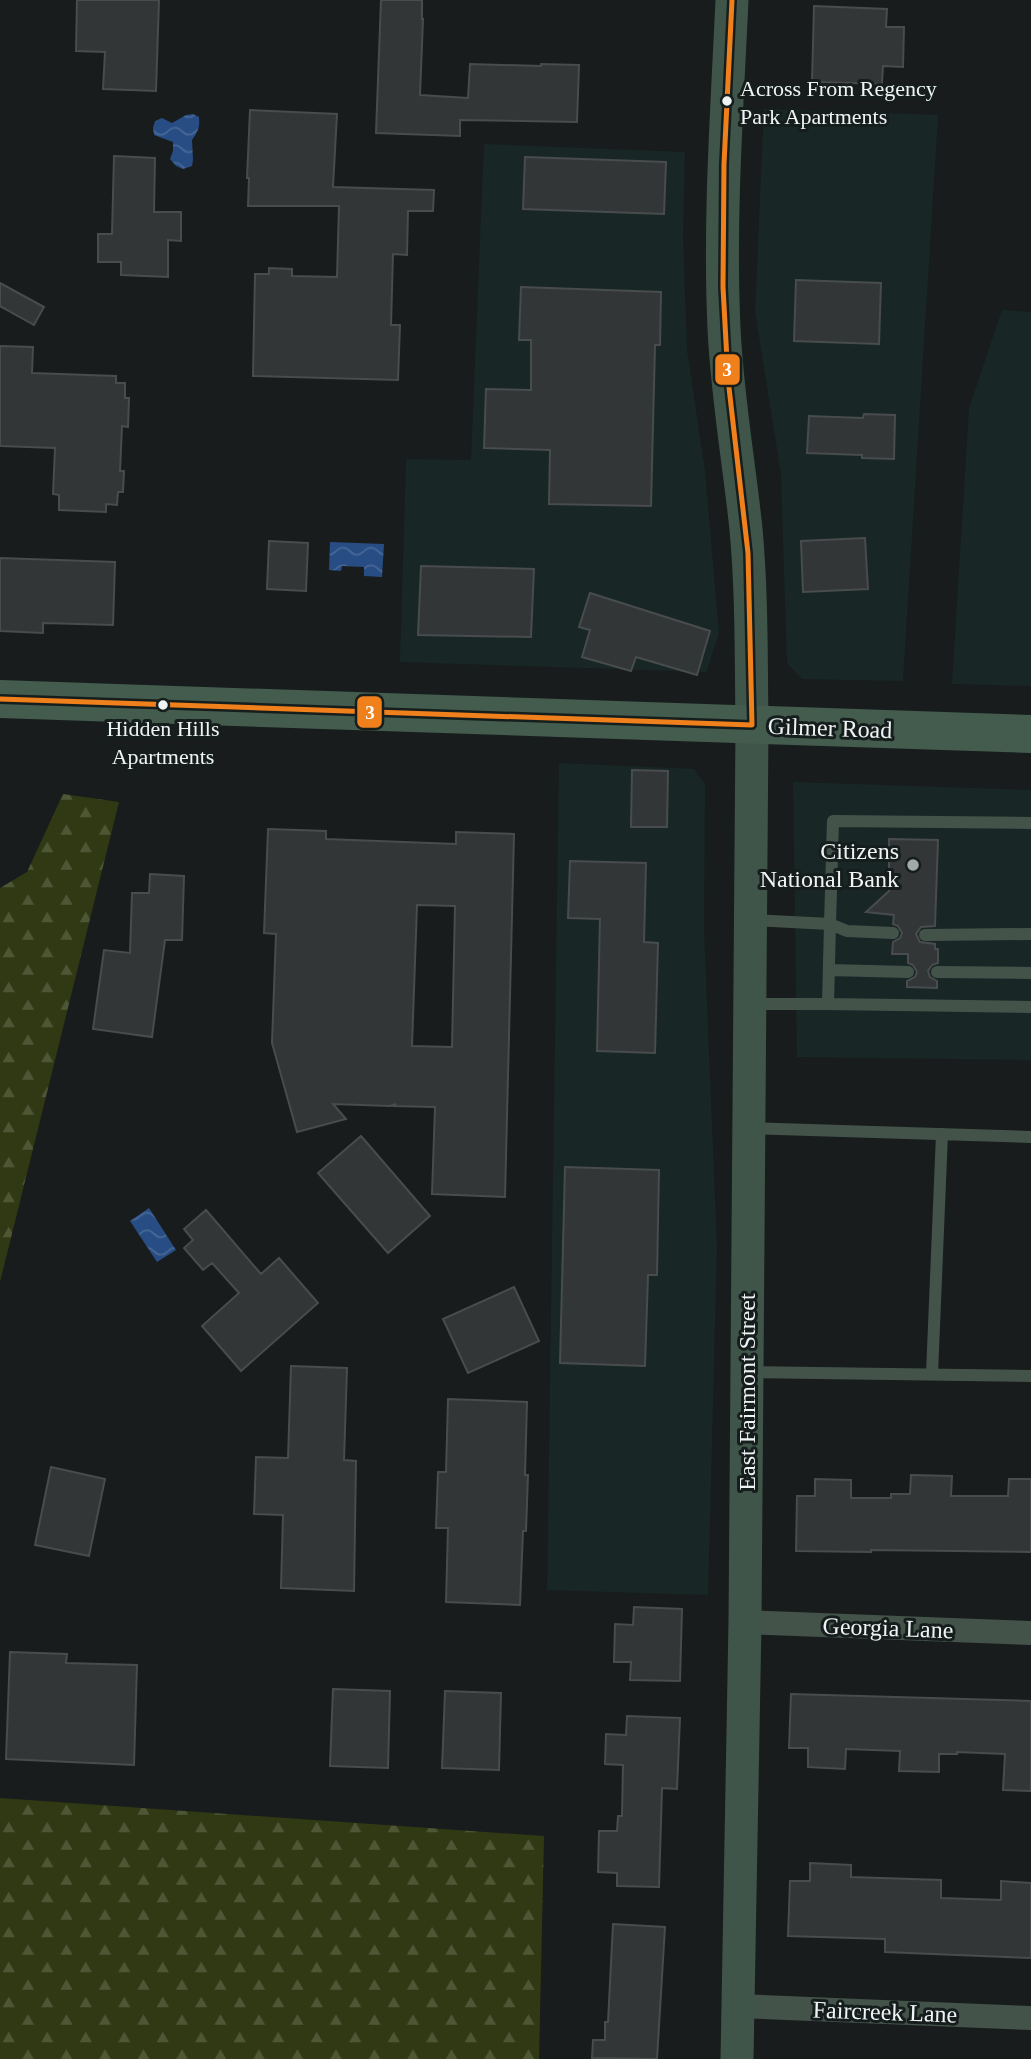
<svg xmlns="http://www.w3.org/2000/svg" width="1031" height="2059" font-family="'Times New Roman',serif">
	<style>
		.built { fill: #182726 }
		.forest { fill: url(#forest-firs) }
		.water { fill: url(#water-waves) }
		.building { fill: #333636; stroke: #484c4c; stroke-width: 2; fill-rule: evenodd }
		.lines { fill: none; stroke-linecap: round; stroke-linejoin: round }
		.lane { stroke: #44534a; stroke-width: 12 }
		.street { stroke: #44534a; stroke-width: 24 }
		.secondary { stroke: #405549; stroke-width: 33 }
		.primary { stroke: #435c4e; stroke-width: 38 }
		.bus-1-casing { stroke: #161e1d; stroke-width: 10 }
		.bus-1 { stroke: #f0801c; stroke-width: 5 }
		.bus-dot { fill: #eef4f3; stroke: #161e1d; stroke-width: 2.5 }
		.poi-dot { fill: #a3a8a8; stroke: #161e1d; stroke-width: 2.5 }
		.labels { text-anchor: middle; stroke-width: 6; stroke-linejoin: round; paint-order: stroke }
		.bus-label { font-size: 22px; fill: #eef4f3; stroke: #161e1d; text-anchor: start }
		.street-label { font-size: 24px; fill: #eef4f3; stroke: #161e1d }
		.poi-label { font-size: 24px; fill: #eef4f3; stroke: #161e1d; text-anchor: end }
		.line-badge { stroke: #161e1d; stroke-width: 2.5 }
		.badge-label { font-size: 19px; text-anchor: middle; font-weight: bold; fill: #fff }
	</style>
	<defs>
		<pattern id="forest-firs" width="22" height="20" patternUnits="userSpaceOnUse" patternTransform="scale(1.75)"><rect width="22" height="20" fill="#303913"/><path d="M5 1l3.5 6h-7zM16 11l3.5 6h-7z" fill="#4e5636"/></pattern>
		<pattern id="water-waves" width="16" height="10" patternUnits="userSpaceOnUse" patternTransform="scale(1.75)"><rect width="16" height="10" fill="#274d84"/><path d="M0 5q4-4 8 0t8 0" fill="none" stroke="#476796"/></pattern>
	</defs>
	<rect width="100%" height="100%" fill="#181c1c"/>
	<path class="built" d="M 764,109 L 938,115 L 903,681 L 802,679 L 787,663 L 781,474 L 755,311 Z
		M 484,144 L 685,152 L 683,236 L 687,350 L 705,471 L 719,633 L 706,672 L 400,662 L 406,459 L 471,460 Z
		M 1002,310 L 1031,312 L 1031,686 L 952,684 L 969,408 Z
		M 559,763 L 694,769 L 705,784 L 704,930 L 717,1248 L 708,1595 L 547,1590 Z
		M 793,782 L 1031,790 L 1031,1060 L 797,1057 Z"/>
	<path class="forest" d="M 63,794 L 119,802 L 0,1282 L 0,888 L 27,872 Z
		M 0,1798 L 544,1836 L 539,2059 L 0,2059 Z"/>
	<path class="water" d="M 193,114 L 199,117 C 200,127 198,132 192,140 L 193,160 L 192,166 L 183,169 L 176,166 L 170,159 L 173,151 L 173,142 L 154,135 L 153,128 L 155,121 L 162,118 L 172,123 L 186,115 Z
		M 330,542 L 384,544 L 382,577 L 364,576 L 364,567 L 342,566 L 341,571 L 329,570 Z
		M 149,1208 L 176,1250 L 157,1262 L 130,1221 Z"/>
	<path class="building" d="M 77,0 L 159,0 L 156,91 L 103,89 L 105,52 L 76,51 Z
		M 381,0 L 422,0 L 422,19 L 423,19 L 420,95 L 468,98 L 470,64 L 541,66 L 541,64 L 579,65 L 577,122 L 460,120 L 460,136 L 376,133 Z
		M 814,6 L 887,9 L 886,27 L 904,27 L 903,67 L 883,66 L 882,84 L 812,82 Z
		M 250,110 L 337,114 L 333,187 L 434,190 L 433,211 L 408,211 L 407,255 L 393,254 L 391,325 L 400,325 L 398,380 L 253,376 L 255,274 L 269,274 L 269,268 L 292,269 L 292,276 L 337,277 L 339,206 L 248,206 L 249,178 L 247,178 Z
		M 114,156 L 155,158 L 154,212 L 181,212 L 181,241 L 168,240 L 168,277 L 121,275 L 121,262 L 98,262 L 98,234 L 112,234 Z
		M 525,157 L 666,162 L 664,214 L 523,209 Z
		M 796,280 L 881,283 L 879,344 L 794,341 Z
		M 0,283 L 44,307 L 34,325 L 0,306 Z
		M 521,287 L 661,292 L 660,345 L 655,345 L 651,506 L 549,504 L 550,450 L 484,448 L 486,389 L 531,390 L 531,340 L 519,340 Z
		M 0,346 L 33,347 L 32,373 L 116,376 L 116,383 L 125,383 L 125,398 L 129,398 L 128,427 L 122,426 L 120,471 L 124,471 L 123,492 L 118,492 L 117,505 L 106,504 L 106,512 L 59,510 L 59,495 L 53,494 L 55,448 L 0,446 Z
		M 864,414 L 895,415 L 894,459 L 862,458 L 862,455 L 807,453 L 809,416 L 863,418 Z
		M 865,538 L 868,589 L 803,592 L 801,541 Z
		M 269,541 L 308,543 L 306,591 L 267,589 Z
		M 0,558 L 115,562 L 113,625 L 43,623 L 43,633 L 0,631 Z
		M 421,566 L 534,569 L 531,637 L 418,635 Z
		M 590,593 L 710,631 L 697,675 L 636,657 L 631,671 L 582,657 L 590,630 L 579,627 Z
		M 632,770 L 668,771 L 667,827 L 631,827 Z
		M 268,829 L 326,831 L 326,839 L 456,844 L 456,832 L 514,834 L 505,1197 L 432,1194 L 435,1107 L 394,1106 L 396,1104 L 390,1106 L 333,1104 L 346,1119 L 297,1132 L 272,1043 L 276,934 L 264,933 ZM 417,905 L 455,906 L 452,1047 L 412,1046 Z
		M 889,839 L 938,840 L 935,926 L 921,927 L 916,934 L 920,942 L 935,944 L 935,949 L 938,949 L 938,963 L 932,965 L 928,971 L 930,977 L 937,981 L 937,988 L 907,987 L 907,981 L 915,977 L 917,972 L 913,965 L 908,963 L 908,954 L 892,954 L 893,942 L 900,938 L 902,933 L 898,926 L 893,924 L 894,915 L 866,912 L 889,891 Z
		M 570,861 L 646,863 L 644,942 L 658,943 L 655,1053 L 597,1051 L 600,919 L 568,918 Z
		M 150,874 L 184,876 L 182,940 L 165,940 L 152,1037 L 93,1029 L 104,950 L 130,953 L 132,893 L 149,893 Z
		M 361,1136 L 430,1216 L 388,1253 L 318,1173 Z
		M 565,1167 L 659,1170 L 657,1275 L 648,1275 L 645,1366 L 560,1363 Z
		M 206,1210 L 261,1274 L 279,1258 L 318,1303 L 241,1371 L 202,1326 L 239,1293 L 212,1263 L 203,1270 L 184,1248 L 193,1240 L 184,1229 Z
		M 514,1287 L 539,1341 L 468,1373 L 443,1319 Z
		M 291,1366 L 347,1368 L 344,1460 L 356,1461 L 354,1591 L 281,1588 L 283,1515 L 254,1514 L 256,1457 L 288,1458 Z
		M 448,1399 L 527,1402 L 525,1475 L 528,1475 L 526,1531 L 523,1531 L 520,1605 L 446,1602 L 448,1528 L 436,1528 L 438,1472 L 446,1472 Z
		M 51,1467 L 105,1479 L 89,1556 L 35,1545 Z
		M 911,1475 L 952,1476 L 951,1496 L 1008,1496 L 1009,1479 L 1031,1479 L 1031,1552 L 871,1550 L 871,1552 L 796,1551 L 797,1496 L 815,1496 L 815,1479 L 851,1480 L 851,1498 L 891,1498 L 891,1494 L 910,1494 Z
		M 634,1607 L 682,1609 L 680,1681 L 630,1680 L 631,1662 L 614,1662 L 615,1624 L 633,1625 Z
		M 10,1652 L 67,1654 L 66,1663 L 137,1665 L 134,1765 L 6,1759 Z
		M 333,1689 L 390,1691 L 388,1768 L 330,1766 Z
		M 445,1691 L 501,1693 L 499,1770 L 442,1768 Z
		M 791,1694 L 1031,1701 L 1031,1791 L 1003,1790 L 1005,1754 L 957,1752 L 957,1754 L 939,1754 L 939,1772 L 899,1771 L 900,1751 L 846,1749 L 845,1769 L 808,1767 L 808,1748 L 789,1748 Z
		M 627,1716 L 680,1718 L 677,1789 L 662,1788 L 659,1887 L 617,1886 L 617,1873 L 598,1872 L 599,1831 L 617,1831 L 618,1816 L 622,1816 L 623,1765 L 605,1764 L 606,1734 L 626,1735 Z
		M 810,1863 L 851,1865 L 851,1877 L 941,1880 L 941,1898 L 1001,1900 L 1001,1881 L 1031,1883 L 1031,1958 L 885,1952 L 885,1939 L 788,1936 L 790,1881 L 810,1881 Z
		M 613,1924 L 665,1927 L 657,2059 L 592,2058 L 593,2040 L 605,2040 L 605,2022 L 608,2022 Z"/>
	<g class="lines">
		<path class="lane" d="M 751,920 L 830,924 L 828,1004 L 751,1004
			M 893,933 L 847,931 L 830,924 L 833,821 L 1031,823
			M 925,935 L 1031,934
			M 829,970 L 908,972
			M 937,972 L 1031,973
			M 828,1004 L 1031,1007
			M 749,1128 L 1031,1137
			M 748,1372 L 1031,1376
			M 932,1374 L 942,1134"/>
		<path class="street" d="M 745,1622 L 1031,1633
			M 738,2006 L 1031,2018"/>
		<path class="secondary" d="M 732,0 C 727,109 719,219 724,328 C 727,396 739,462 746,529 C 752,594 751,659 752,725 L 745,1622 L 737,2059"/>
		<path class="primary" d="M 0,699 L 1031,734"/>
		<defs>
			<path id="bus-1" d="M 0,699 L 752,725 L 748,553 L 728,379 L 723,287 L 724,164 L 732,0"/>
		</defs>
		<use href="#bus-1" class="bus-1-casing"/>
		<use href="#bus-1" class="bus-1"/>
	</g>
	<g class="bus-dot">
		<circle cx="727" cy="101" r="6"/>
		<circle cx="163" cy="705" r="6"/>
	</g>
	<circle class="poi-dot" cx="913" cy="865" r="7"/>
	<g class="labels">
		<g class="bus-label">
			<text x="740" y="96">Across From Regency<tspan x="740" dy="28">Park Apartments</tspan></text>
			<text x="163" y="736" text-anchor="middle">Hidden Hills<tspan x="163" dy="28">Apartments</tspan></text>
		</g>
		<g class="street-label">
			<text transform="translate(830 728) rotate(2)" y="8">Gilmer Road</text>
			<text transform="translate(747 1392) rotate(-90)" y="8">East Fairmont Street</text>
			<text transform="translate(888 1628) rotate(2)" y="8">Georgia Lane</text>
			<text transform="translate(885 2012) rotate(2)" y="8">Faircreek Lane</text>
		</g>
		<g class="poi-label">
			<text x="899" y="859">Citizens<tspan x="899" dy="28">National Bank</tspan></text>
		</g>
	</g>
	<g class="line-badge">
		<rect x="714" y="353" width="27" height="33" rx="7" fill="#f0801c"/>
		<rect x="356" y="695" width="27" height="34" rx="7" fill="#f0801c"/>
	</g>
	<g class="badge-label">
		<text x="727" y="376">3</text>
		<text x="370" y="719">3</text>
	</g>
</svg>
